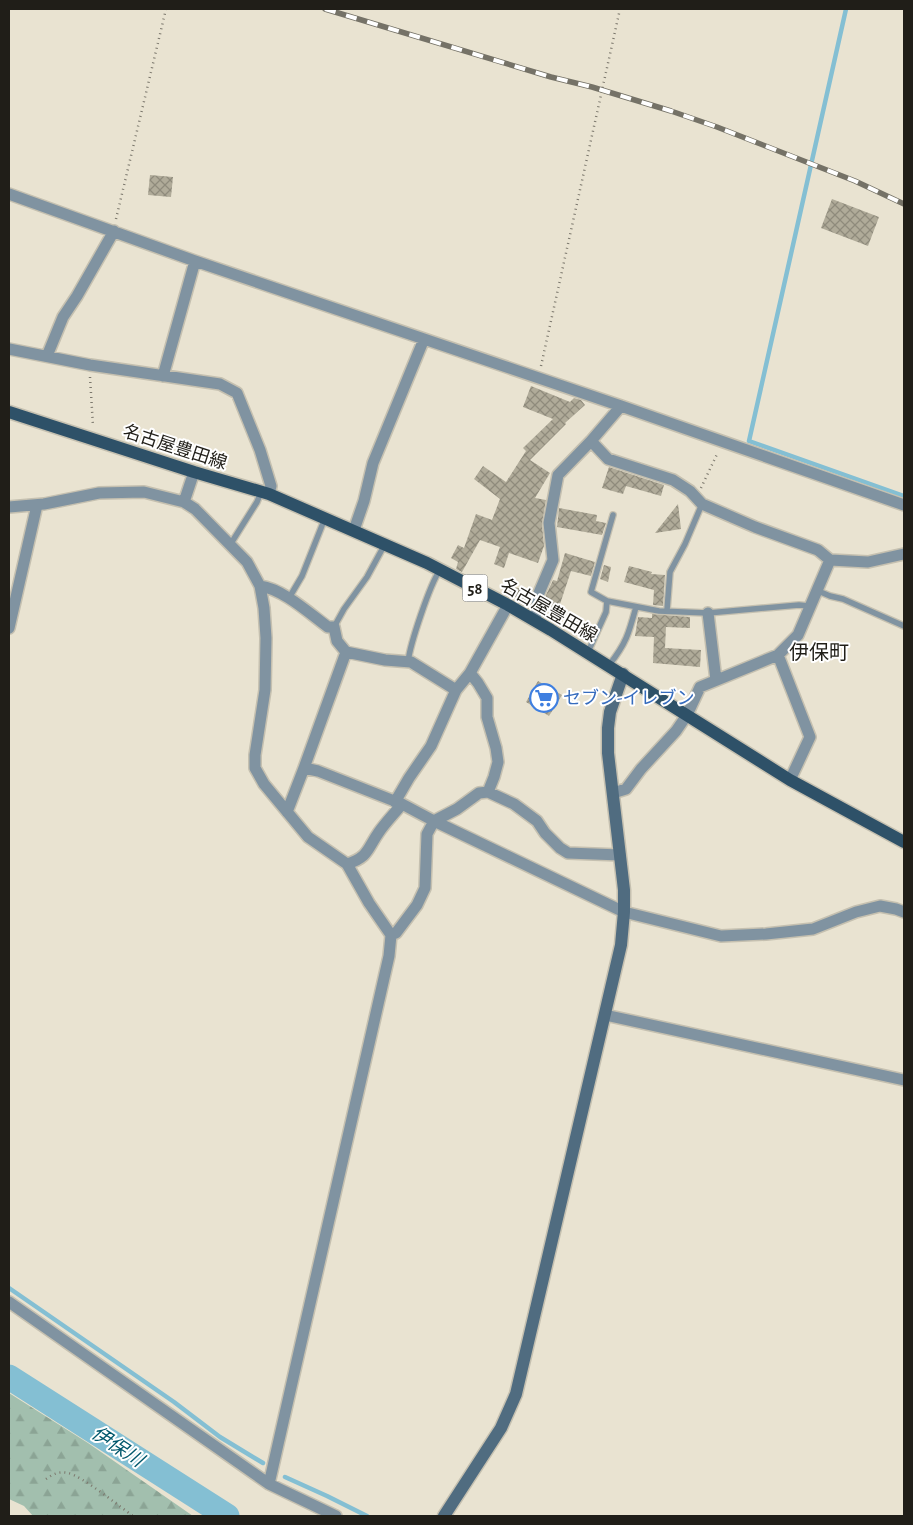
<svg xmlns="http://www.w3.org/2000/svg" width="913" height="1525" font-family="'Alegreya Sans','Noto Sans JP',sans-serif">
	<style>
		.forest { fill: url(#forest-firs) }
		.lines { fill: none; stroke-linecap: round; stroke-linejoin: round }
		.stream { stroke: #84bfd3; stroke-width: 4.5 }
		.river { stroke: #84bfd3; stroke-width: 25 }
		.building { fill: url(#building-cross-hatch) }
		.lane-casing { stroke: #c5c0b0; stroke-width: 8 }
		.street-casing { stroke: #c5c0b0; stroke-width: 14 }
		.secondary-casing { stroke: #c5c0b0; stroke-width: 15 }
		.primary-casing { stroke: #c5c0b0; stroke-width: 15 }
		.path { stroke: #7c786d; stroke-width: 2.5; stroke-dasharray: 1 4; stroke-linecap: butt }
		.lane { stroke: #8093a1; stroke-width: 5.5 }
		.street { stroke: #8093a1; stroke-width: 11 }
		.secondary { stroke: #506c80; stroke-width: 12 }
		.primary { stroke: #2e5168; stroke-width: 12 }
		.rail-casing { stroke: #757267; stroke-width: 5.5 }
		.rail { stroke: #fff; stroke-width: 4; stroke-dasharray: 11; stroke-linecap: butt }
		.labels { text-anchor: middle; stroke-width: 4; stroke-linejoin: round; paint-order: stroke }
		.shield { fill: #fff; stroke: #63625d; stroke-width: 1 }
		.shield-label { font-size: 16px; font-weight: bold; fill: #201e18 }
		.street-label { font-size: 18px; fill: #201e18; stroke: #fff }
		.shop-label { font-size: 18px; fill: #366cbe; stroke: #fff; text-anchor: start }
		.water-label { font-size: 19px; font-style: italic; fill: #01576c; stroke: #fff }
		.quarter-label { font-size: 20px; fill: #201e18; stroke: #fff }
	</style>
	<defs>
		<pattern id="forest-firs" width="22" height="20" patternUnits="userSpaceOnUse" patternTransform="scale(1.25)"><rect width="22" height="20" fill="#a2bfae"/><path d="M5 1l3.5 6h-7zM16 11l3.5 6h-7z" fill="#8ba495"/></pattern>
		<pattern id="building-cross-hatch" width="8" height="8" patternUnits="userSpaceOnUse" patternTransform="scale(1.25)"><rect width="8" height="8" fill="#b0ab99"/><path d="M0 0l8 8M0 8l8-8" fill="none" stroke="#8f8b7c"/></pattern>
	</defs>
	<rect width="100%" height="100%" fill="#e9e3d1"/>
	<path class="forest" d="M 9,1393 L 88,1443 L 193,1516 L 33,1516 L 24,1506 L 9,1499 Z"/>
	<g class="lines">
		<path class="stream" d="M 846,9 L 749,441 L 904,496
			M 9,1288 L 174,1402 L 220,1437 L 263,1463
			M 285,1477 L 327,1496 L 367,1516"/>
		<path class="river" d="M 9,1377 L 227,1516"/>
	</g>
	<path class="building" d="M 150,175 L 173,177 L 171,197 L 148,195 Z
		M 832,199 L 879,217 L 868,246 L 821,228 Z
		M 531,386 L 570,402 L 574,398 L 581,400 L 585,405 L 565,423 L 566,424 L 530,460 L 550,473 L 535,498 L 546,500 L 542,524 L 544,546 L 538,563 L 509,553 L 504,568 L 494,564 L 500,547 L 480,540 L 462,572 L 456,569 L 458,562 L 451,558 L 458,545 L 464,548 L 476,514 L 492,520 L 500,499 L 474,479 L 483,466 L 506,482 L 526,451 L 523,448 L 553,419 L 523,407 Z
		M 609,467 L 664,485 L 661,496 L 626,486 L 623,494 L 602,488 Z
		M 678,504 L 681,529 L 655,533 Z
		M 559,508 L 597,515 L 596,521 L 606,523 L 602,535 L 557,527 Z
		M 565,553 L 595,562 L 591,576 L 571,571 L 558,610 L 545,606 L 546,595 L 553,580 L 557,581 Z
		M 604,565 L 611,567 L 608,582 L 600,579 Z
		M 629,566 L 652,572 L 651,574 L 665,575 L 663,606 L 653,605 L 654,590 L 624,582 Z
		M 509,586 L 532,591 L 530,601 L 507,595 Z
		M 652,614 L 690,617 L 690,628 L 666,627 L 665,648 L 701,650 L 700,667 L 653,663 L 654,637 L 635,636 L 638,617 L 652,618 Z
		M 538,681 L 562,695 L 549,716 L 526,702 Z"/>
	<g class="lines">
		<defs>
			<path id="lane" d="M 613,515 L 591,592 L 607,601 L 659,611 L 708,613 L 799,605 L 809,606
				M 230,545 L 257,502 L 261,492
				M 816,590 L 830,596 L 843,599 L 904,626
				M 289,598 L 302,576 L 325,518
				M 667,610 L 670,572 L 685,544 L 702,504
				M 334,627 L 344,609 L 367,577 L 385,544
				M 588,652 L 606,612 L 607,601
				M 408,662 C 410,644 430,584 440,570
				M 609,665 C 626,644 629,633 636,607"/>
			<path id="street" d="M 9,194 L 195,261 L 621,406 L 904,505
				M 9,349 L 90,365 L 220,384 L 237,393 L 260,450 L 271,486 L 269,494
				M 47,356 L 63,317 L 77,296 L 114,231
				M 163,376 L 195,261
				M 621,406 L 591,441 L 608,459 L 673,480 L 690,491 L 702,504 L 755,527 L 818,550 L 830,560 L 868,562 L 904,554
				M 184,502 L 194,472
				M 9,507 L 44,504 L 99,493 L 144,492 L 184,502 L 195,509 L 247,562 L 260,586 L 264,608 L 266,638 L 265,690 L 255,755 L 255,768 L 264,784 L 308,837 L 347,864 L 369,903 L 391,935 L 389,956 L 269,1484
				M 354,530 L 364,501 L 373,463 L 424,339
				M 260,586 C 283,589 309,613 328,627 L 334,627 L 337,641 L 346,652 L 304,768
				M 708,613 L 716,680
				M 535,620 L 539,593 L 553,560 L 549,523 L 558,475 L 591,441
				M 9,628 L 37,505
				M 346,652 L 385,660 L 411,662 L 456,690
				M 778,655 L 798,635 L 830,560
				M 470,673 L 478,683 L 487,698 L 487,717 L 496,748 L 498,762 L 494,777 L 488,792
				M 613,793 L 626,789 L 641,769 L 676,731 L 687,715 L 700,687 L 778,655 L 810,737 L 790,780
				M 395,802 L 409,778 L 431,746 L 456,690 L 470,673 L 508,605
				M 287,812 L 304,768 L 318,771 L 402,804 L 434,821 L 624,912 L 721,936 L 766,934 L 813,929 L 856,912 L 880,906 L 896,909 L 904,912
				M 347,864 C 369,857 367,849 379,832 C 386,822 394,814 402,804
				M 391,935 L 396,933 L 417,905 L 425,888 L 427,834 L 434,821 L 457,809 L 479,793 L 488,792 L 514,804 L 537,821 L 545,833 L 560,848 L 568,853 L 620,855
				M 605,1015 L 904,1080
				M 9,1302 L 269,1484 L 336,1516"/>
			<path id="secondary" d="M 444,1516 L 501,1428 L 516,1394 L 621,945 L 624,912 L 624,890 L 608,753 L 608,728 L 610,712 L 623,674"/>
			<path id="primary" d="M 9,412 L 194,472 L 269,494 L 427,563 L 508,605 L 551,630 L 790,780 L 904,842"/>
		</defs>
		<use href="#lane" class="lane-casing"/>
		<use href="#street" class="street-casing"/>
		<use href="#secondary" class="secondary-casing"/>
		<use href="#primary" class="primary-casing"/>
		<path class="path" d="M 116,219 L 166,9
			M 541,366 L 620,9
			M 90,377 L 93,426
			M 701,488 L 718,452
			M 46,1479 C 53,1474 59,1471 68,1473 C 82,1476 119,1506 133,1516"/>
		<use href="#lane" class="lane"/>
		<use href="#street" class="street"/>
		<use href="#secondary" class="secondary"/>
		<use href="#primary" class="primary"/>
		<defs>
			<path id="rail" d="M 325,9 L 551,77 L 592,87 L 671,111 L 717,127 L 855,181 L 904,204"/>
		</defs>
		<use href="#rail" class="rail-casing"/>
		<use href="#rail" class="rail"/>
	</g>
	<defs>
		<symbol id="supermarket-ring" viewBox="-11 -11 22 22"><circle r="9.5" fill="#fff" stroke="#3f7fe0" stroke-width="1.5"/><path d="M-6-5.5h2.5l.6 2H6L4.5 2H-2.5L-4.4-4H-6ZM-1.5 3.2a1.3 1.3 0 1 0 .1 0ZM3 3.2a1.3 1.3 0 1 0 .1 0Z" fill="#3f7fe0"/></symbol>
	</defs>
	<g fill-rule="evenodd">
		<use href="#supermarket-ring" x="528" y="682" width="32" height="32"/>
	</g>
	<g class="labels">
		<rect class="shield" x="462.5" y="574.5" width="25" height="27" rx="4"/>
		<g class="shield-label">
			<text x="475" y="594">58</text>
		</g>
		<g class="street-label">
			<text transform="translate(175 447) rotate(18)" y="6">名古屋豊田線</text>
			<text transform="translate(549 610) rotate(30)" y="6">名古屋豊田線</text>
		</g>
		<g class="shop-label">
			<text x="563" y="704">セブン-イレブン</text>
		</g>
		<g class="water-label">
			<text transform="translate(118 1446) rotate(33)" y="7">伊保川</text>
		</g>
		<g class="quarter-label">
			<text x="819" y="659">伊保町</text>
		</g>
	</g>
	<rect width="913" height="1525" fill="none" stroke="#201e18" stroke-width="20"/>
</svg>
